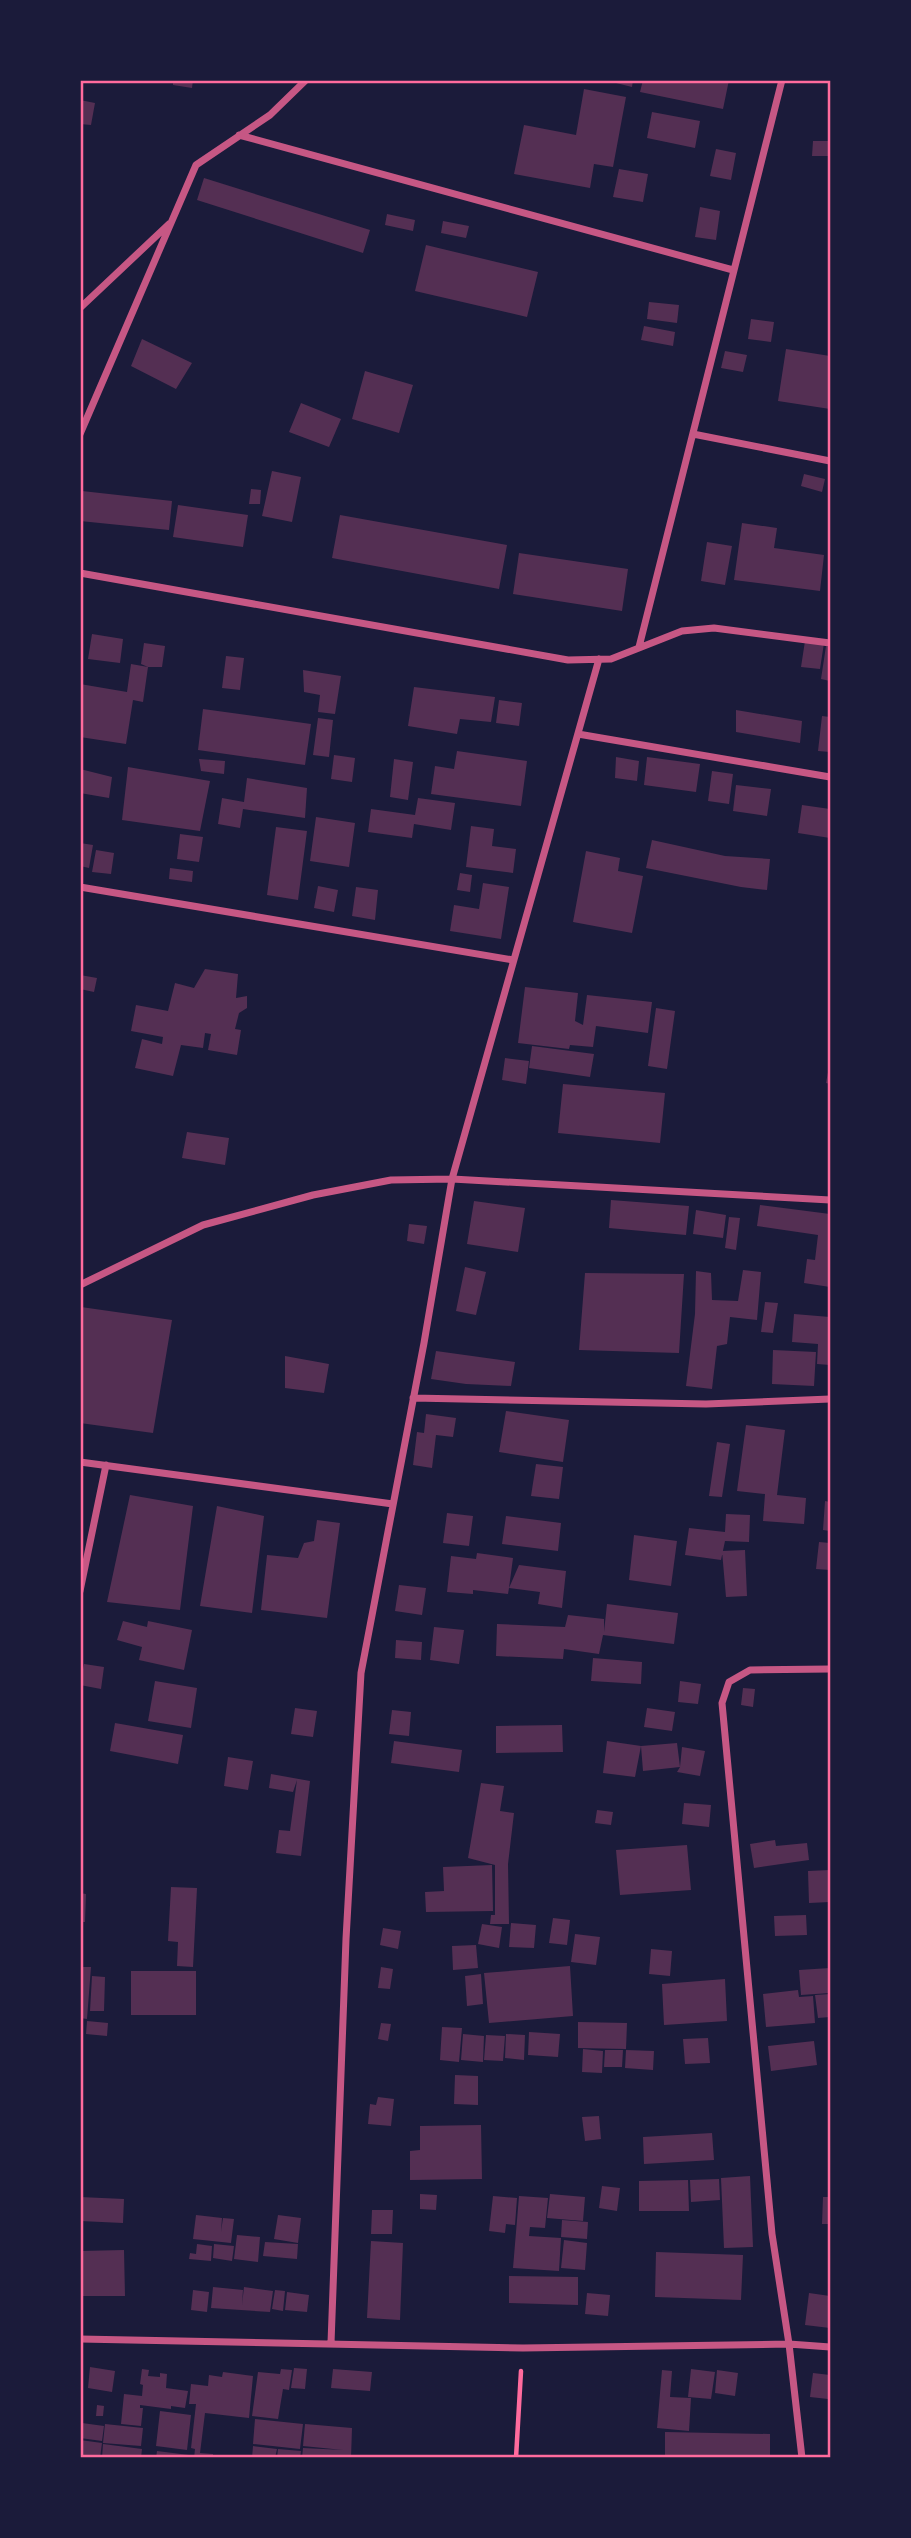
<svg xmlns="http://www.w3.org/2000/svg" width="911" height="2538" font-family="Quicksand,sans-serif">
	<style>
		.building { fill: #542f53 }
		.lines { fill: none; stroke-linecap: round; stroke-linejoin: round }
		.path { stroke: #ff6b9d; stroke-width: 4.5 }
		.minor { stroke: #c65784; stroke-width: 7 }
		.neatline { fill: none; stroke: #ff6b9d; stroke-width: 2.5 }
	</style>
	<rect width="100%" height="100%" fill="#1b1b3a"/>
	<path class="building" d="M 173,80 L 193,80 L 192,88 L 173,85 Z
		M 604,80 L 633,80 L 632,87 Z
		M 643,80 L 729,80 L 723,109 L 640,92 Z
		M 584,89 L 626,97 L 613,167 L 594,164 L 590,188 L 514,174 L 524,125 L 576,135 Z
		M 80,100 L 95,103 L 91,125 L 80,124 Z
		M 652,112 L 700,121 L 695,148 L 647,138 Z
		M 813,141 L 830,141 L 830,156 L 812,156 Z
		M 716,149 L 736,153 L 731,180 L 710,176 Z
		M 619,169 L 648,174 L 643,202 L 613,197 Z
		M 204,178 L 370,230 L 363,253 L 197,200 Z
		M 700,207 L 720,211 L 716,240 L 695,237 Z
		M 387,214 L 415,220 L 413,231 L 385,225 Z
		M 443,221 L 469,226 L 466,238 L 441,233 Z
		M 426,245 L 538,272 L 527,317 L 415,291 Z
		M 649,302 L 679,305 L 677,323 L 647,319 Z
		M 751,319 L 774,322 L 771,342 L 748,339 Z
		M 644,326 L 675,332 L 673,346 L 641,340 Z
		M 142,339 L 192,363 L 176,389 L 131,366 Z
		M 786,349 L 830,356 L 830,409 L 778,401 Z
		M 725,351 L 747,355 L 743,372 L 721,368 Z
		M 365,371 L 413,385 L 399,433 L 352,419 Z
		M 301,403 L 341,419 L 329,447 L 289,432 Z
		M 272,471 L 301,477 L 292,522 L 262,516 Z
		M 804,474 L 825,479 L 822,492 L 801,486 Z
		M 251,489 L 261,490 L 260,504 L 249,504 Z
		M 82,491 L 172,501 L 169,530 L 80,521 Z
		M 178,505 L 248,515 L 243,547 L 173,537 Z
		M 340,515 L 507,545 L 499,589 L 332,558 Z
		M 742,523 L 777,528 L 774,548 L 824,555 L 820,591 L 734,580 Z
		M 707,542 L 732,546 L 725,585 L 701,581 Z
		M 519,553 L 628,569 L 622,611 L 513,594 Z
		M 92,634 L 123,639 L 120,663 L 88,659 Z
		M 805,641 L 824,643 L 820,669 L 801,667 Z
		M 144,643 L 165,646 L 162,667 L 148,667 L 143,702 L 133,700 L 126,744 L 80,737 L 80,684 L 127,692 L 131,664 L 148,667 L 141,664 Z
		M 826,646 L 830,647 L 830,681 L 821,679 Z
		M 226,656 L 244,658 L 240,690 L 222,688 Z
		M 303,670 L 341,676 L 335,714 L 318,712 L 320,695 L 304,692 Z
		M 414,687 L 495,697 L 491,722 L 460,719 L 457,734 L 408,726 Z
		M 499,700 L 522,703 L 519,726 L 496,723 Z
		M 203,709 L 311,724 L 305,765 L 198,750 Z
		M 736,710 L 802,721 L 800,743 L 736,732 Z
		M 822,716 L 830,717 L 830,752 L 818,751 Z
		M 318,718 L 333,720 L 329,757 L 313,755 Z
		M 457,751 L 527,761 L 521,806 L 431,794 L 435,766 L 454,769 Z
		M 334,755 L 355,758 L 352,782 L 331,779 Z
		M 616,757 L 639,761 L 637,781 L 615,778 Z
		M 647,757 L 700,764 L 696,792 L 644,785 Z
		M 199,759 L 225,761 L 224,774 L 201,771 Z
		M 394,759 L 413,762 L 408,800 L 390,797 Z
		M 128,767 L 210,781 L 200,831 L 122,820 Z
		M 80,769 L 112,777 L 109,798 L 80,793 Z
		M 712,771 L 733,774 L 729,804 L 708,801 Z
		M 247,778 L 307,788 L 305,818 L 243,809 L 240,828 L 218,824 L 222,798 L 244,802 Z
		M 736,785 L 771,789 L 767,816 L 733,811 Z
		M 418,798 L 455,803 L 451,830 L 414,824 L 412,838 L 368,832 L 371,809 L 415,815 Z
		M 802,805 L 830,809 L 830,838 L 798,833 Z
		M 316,817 L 355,823 L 349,867 L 310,861 Z
		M 471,826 L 494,829 L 492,846 L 516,849 L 513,873 L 466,867 Z
		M 276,827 L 307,831 L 298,900 L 267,895 Z
		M 180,834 L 203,837 L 199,862 L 177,859 Z
		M 652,840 L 725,856 L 770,859 L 767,890 L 741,887 L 646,868 Z
		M 80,843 L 93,845 L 89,868 L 80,866 Z
		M 96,850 L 114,853 L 111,874 L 92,872 Z
		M 586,851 L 620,858 L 618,871 L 643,876 L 632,933 L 573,922 Z
		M 170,868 L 193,871 L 192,882 L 169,879 Z
		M 460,873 L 472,875 L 470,892 L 457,890 Z
		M 483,883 L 509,887 L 501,939 L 450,931 L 454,905 L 479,909 Z
		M 318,886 L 338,890 L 334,912 L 314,908 Z
		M 356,887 L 378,890 L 375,920 L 352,916 Z
		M 205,969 L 238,974 L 236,998 L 247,996 L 247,1008 L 239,1013 L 235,1029 L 241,1030 L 237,1055 L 208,1050 L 211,1034 L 205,1033 L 203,1048 L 181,1045 L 173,1076 L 135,1068 L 142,1039 L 162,1044 L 163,1037 L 131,1031 L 136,1005 L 168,1011 L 175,983 L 194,988 Z
		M 80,975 L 97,978 L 94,992 L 80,989 Z
		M 525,987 L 578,993 L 575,1021 L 583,1025 L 587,995 L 652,1002 L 648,1033 L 596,1026 L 593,1047 L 570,1045 L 569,1049 L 518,1043 Z
		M 656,1008 L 675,1011 L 667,1069 L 648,1066 Z
		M 532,1046 L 594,1054 L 590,1077 L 529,1068 Z
		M 505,1058 L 529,1061 L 526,1084 L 502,1080 Z
		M 829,1067 L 830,1067 L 830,1084 L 826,1083 Z
		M 563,1084 L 665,1093 L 660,1143 L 558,1133 Z
		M 187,1132 L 229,1138 L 225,1165 L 182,1158 Z
		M 611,1200 L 689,1206 L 686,1235 L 609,1228 Z
		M 474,1201 L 525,1208 L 518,1252 L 467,1244 Z
		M 760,1205 L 830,1214 L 830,1287 L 804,1283 L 807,1259 L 815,1260 L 818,1235 L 757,1226 Z
		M 696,1210 L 726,1215 L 723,1238 L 693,1234 Z
		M 729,1217 L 740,1218 L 736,1250 L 725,1248 Z
		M 409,1224 L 427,1226 L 424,1244 L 407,1241 Z
		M 465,1267 L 486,1272 L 476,1315 L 456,1311 Z
		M 743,1270 L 761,1272 L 757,1320 L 730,1317 L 727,1344 L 717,1346 L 712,1389 L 686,1386 L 695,1314 L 696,1271 L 711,1273 L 712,1300 L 738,1301 Z
		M 585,1273 L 684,1274 L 679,1353 L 579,1350 Z
		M 765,1302 L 778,1303 L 773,1333 L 761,1332 Z
		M 81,1307 L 172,1320 L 153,1433 L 80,1423 Z
		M 794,1314 L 830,1317 L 830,1365 L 817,1364 L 818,1344 L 792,1342 Z
		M 773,1350 L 816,1352 L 814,1386 L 772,1384 Z
		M 436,1351 L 515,1362 L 511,1386 L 466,1384 L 431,1379 Z
		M 285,1356 L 329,1364 L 324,1393 L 285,1388 Z
		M 506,1411 L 569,1420 L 563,1462 L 499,1452 Z
		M 426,1414 L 456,1418 L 453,1437 L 436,1435 L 432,1468 L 413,1465 L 417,1432 L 424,1433 Z
		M 746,1425 L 785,1430 L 777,1495 L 806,1498 L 804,1524 L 763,1521 L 765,1494 L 737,1491 Z
		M 717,1442 L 730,1444 L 722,1497 L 709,1496 Z
		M 536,1464 L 563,1467 L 559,1499 L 531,1496 Z
		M 130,1495 L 193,1506 L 180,1610 L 107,1602 Z
		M 825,1501 L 830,1502 L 830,1531 L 823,1530 Z
		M 217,1506 L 264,1516 L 252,1613 L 200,1606 Z
		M 447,1513 L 473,1516 L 469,1546 L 443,1543 Z
		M 726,1514 L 750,1515 L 749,1542 L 725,1541 L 721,1560 L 685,1555 L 689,1528 L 725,1532 Z
		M 506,1516 L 561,1523 L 558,1551 L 502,1544 Z
		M 317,1520 L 340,1523 L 327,1618 L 261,1610 L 267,1555 L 298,1558 L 304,1543 L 314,1541 Z
		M 634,1535 L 677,1541 L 671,1586 L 629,1580 Z
		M 819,1542 L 830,1543 L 830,1570 L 816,1569 Z
		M 745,1550 L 747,1596 L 726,1597 L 722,1551 Z
		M 477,1553 L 513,1558 L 509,1588 L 519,1565 L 566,1571 L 562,1608 L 538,1604 L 540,1592 L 509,1588 L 508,1594 L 473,1590 L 473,1594 L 447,1592 L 451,1556 L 476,1559 Z
		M 399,1585 L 426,1588 L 422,1615 L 395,1611 Z
		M 607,1604 L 678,1613 L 674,1644 L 603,1635 L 599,1654 L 564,1649 L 563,1659 L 496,1656 L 497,1624 L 565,1627 L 568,1615 L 604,1619 L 604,1632 Z
		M 123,1621 L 147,1627 L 148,1621 L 192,1630 L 184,1670 L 139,1660 L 142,1647 L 117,1640 Z
		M 434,1627 L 464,1630 L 459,1664 L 430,1660 Z
		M 396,1640 L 422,1642 L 421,1660 L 395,1658 Z
		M 593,1658 L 642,1662 L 641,1684 L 591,1681 Z
		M 84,1664 L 104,1667 L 101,1689 L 80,1685 Z
		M 155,1681 L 197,1688 L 191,1728 L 148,1721 Z
		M 680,1681 L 701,1684 L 698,1704 L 678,1702 Z
		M 743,1688 L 755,1689 L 753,1707 L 741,1705 Z
		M 295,1708 L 317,1711 L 313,1737 L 291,1734 Z
		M 647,1708 L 675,1712 L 672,1731 L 644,1727 Z
		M 392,1710 L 411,1712 L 409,1736 L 389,1734 Z
		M 115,1723 L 183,1735 L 178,1764 L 110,1751 Z
		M 562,1725 L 563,1752 L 496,1753 L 496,1726 Z
		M 394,1741 L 462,1750 L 459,1772 L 391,1763 Z
		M 607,1741 L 641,1746 L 635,1777 L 603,1773 Z
		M 677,1743 L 680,1767 L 682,1747 L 705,1751 L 700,1776 L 677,1772 L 680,1767 L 643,1771 L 641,1746 Z
		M 228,1757 L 253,1761 L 248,1790 L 224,1786 Z
		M 271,1774 L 310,1781 L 301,1856 L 276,1853 L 279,1830 L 290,1831 L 297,1780 L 293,1792 L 269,1788 Z
		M 481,1783 L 504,1786 L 500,1811 L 514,1813 L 508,1864 L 509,1924 L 490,1924 L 491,1915 L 495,1915 L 495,1865 L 468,1858 Z
		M 684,1803 L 711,1805 L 709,1827 L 682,1824 Z
		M 597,1810 L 613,1812 L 611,1825 L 595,1823 Z
		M 775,1840 L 776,1846 L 807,1843 L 809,1860 L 754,1868 L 750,1844 Z
		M 687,1845 L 691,1890 L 620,1895 L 616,1850 Z
		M 492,1865 L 493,1911 L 426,1912 L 425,1892 L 444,1891 L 443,1867 Z
		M 830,1870 L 830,1902 L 809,1903 L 808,1871 Z
		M 171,1887 L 197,1888 L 193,1967 L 177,1966 L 178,1942 L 168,1941 Z
		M 80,1893 L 86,1894 L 85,1922 L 80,1922 Z
		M 806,1915 L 807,1935 L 775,1936 L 774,1916 Z
		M 553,1918 L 570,1920 L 567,1945 L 549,1943 Z
		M 511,1923 L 536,1925 L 534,1948 L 509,1947 Z
		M 482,1924 L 502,1927 L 499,1948 L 478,1944 Z
		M 383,1928 L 401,1931 L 398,1949 L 380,1945 Z
		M 575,1934 L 600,1937 L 596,1965 L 571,1962 Z
		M 476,1945 L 478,1968 L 453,1970 L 452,1946 Z
		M 651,1949 L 672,1951 L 670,1976 L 649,1974 Z
		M 570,1966 L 573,2016 L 489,2023 L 484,1973 Z
		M 80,1967 L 91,1967 L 87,2019 L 80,2018 Z
		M 381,1967 L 393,1969 L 390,1989 L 378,1988 Z
		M 830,1968 L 830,1993 L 801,1995 L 799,1970 Z
		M 131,1971 L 196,1971 L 196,2015 L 131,2015 Z
		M 481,1974 L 483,2004 L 467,2006 L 465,1976 Z
		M 92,1976 L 105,1977 L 104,2011 L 90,2011 Z
		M 725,1979 L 727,2021 L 664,2025 L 662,1984 Z
		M 798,1990 L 799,1997 L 813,1996 L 815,2023 L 766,2027 L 763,1994 Z
		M 830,1994 L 830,2017 L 818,2018 L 815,1995 Z
		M 87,2021 L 108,2023 L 107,2036 L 86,2034 Z
		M 578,2022 L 627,2023 L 626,2049 L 578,2048 Z
		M 381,2023 L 391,2024 L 388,2041 L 378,2039 Z
		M 442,2027 L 462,2028 L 459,2062 L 440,2060 Z
		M 529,2032 L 560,2034 L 558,2057 L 528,2055 Z
		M 463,2034 L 484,2036 L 483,2062 L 461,2060 Z
		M 506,2034 L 525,2035 L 524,2060 L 505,2058 Z
		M 486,2035 L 505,2036 L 503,2061 L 484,2060 Z
		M 708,2038 L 710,2063 L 685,2064 L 683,2039 Z
		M 814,2041 L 817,2065 L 771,2071 L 768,2046 Z
		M 583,2049 L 603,2051 L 602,2073 L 582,2072 Z
		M 605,2050 L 623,2050 L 622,2067 L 604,2067 Z
		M 626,2050 L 654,2051 L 653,2070 L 625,2068 Z
		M 455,2075 L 478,2076 L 478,2105 L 454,2104 Z
		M 378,2097 L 394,2099 L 391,2126 L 368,2124 L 370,2104 L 376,2105 Z
		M 599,2116 L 601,2139 L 585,2141 L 582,2117 Z
		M 481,2125 L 482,2179 L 410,2180 L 410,2151 L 420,2150 L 420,2126 Z
		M 712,2133 L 714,2160 L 644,2164 L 643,2137 Z
		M 750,2176 L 753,2247 L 724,2248 L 721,2178 Z
		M 719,2179 L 720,2200 L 691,2202 L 690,2180 Z
		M 688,2180 L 689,2211 L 639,2211 L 639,2181 Z
		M 602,2186 L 620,2188 L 617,2211 L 599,2208 Z
		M 420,2194 L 437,2195 L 436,2210 L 420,2209 Z
		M 550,2194 L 585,2197 L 583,2221 L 547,2218 Z
		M 493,2196 L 517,2198 L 515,2225 L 506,2224 L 505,2233 L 489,2231 Z
		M 519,2196 L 548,2198 L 545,2228 L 530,2227 L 529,2236 L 561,2238 L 559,2271 L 513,2268 Z
		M 80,2197 L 124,2199 L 123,2223 L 80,2221 Z
		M 823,2197 L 830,2197 L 830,2224 L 822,2224 Z
		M 372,2210 L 393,2210 L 392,2234 L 371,2234 Z
		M 196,2215 L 222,2218 L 221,2232 L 223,2218 L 234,2219 L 231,2243 L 193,2239 Z
		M 278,2215 L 301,2218 L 298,2243 L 274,2239 Z
		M 562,2220 L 588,2222 L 587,2239 L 561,2237 Z
		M 237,2235 L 260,2237 L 258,2262 L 234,2259 Z
		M 564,2240 L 587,2243 L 585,2270 L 561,2268 Z
		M 371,2241 L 403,2243 L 400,2320 L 367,2318 Z
		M 265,2242 L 298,2244 L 297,2259 L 263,2256 Z
		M 197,2244 L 212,2246 L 211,2261 L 189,2259 L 190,2253 L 196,2254 Z
		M 214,2244 L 234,2246 L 232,2261 L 213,2258 Z
		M 124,2250 L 125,2296 L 80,2296 L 80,2251 Z
		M 656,2252 L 743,2255 L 741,2300 L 655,2297 Z
		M 509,2276 L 578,2277 L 578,2305 L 509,2303 Z
		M 213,2287 L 243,2290 L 242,2305 L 244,2287 L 273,2291 L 270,2312 L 211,2308 Z
		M 193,2290 L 209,2292 L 207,2312 L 191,2310 Z
		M 275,2290 L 285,2291 L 283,2311 L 272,2309 Z
		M 287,2292 L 309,2295 L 307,2312 L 285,2310 Z
		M 587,2293 L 610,2295 L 608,2316 L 585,2314 Z
		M 809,2293 L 830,2296 L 830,2328 L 805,2325 Z
		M 90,2367 L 115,2371 L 112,2392 L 88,2388 Z
		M 294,2368 L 307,2369 L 305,2389 L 291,2388 Z
		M 142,2369 L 149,2370 L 148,2376 L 160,2377 L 160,2373 L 167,2374 L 166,2388 L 188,2391 L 185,2408 L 171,2406 L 171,2409 L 140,2405 L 140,2408 L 143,2408 L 141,2426 L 121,2424 L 124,2394 L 142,2396 L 143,2385 L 140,2384 Z
		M 281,2369 L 292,2370 L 289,2390 L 283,2389 L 278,2419 L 252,2416 L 258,2372 L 280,2374 Z
		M 333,2369 L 372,2372 L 370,2391 L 331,2388 Z
		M 691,2369 L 715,2372 L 711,2399 L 688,2397 Z
		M 662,2370 L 672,2371 L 670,2397 L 691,2398 L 689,2431 L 657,2428 Z
		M 717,2370 L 738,2373 L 735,2396 L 715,2393 Z
		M 223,2372 L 253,2376 L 249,2418 L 205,2413 L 200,2453 L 213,2454 L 213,2458 L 194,2458 L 195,2449 L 191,2448 L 196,2404 L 189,2404 L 191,2384 L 208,2386 L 209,2375 L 222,2377 Z
		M 813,2373 L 830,2375 L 828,2399 L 810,2397 Z
		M 97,2405 L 104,2406 L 103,2416 L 96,2416 Z
		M 160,2411 L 191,2415 L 187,2450 L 156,2446 Z
		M 255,2419 L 303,2424 L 300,2449 L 253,2444 Z
		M 82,2423 L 104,2426 L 102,2441 L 80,2438 Z
		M 105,2424 L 143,2428 L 141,2446 L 103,2443 Z
		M 305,2424 L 352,2428 L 351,2458 L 302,2458 L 303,2448 L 343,2450 L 303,2446 Z
		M 665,2432 L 770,2434 L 770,2458 L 665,2458 Z
		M 80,2440 L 102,2443 L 100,2458 L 80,2458 Z
		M 103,2444 L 142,2449 L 141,2458 L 102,2458 Z
		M 253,2446 L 277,2449 L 275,2458 L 252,2458 Z
		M 278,2449 L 301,2451 L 300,2458 L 277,2458 Z
		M 157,2451 L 189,2455 L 189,2458 L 156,2458 Z"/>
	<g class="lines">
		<path class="path" d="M 516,2458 L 521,2371"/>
		<path class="minor" d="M 239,135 L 733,270
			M 80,308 L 169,224
			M 80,434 L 196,165 L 270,115 L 306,80
			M 693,434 L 830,461
			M 80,573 L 568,660 L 611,659 L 682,631 L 714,628 L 830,643
			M 639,647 L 782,80
			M 578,734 L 830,777
			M 80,887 L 513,960
			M 80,1285 L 203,1225 L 313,1195 L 391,1180 L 452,1179 L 830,1200
			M 413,1398 L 706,1404 L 830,1399
			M 80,1462 L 393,1504
			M 80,1591 L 106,1465
			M 80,2339 L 523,2348 L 789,2344 L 830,2347
			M 331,2343 L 346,1939 L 361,1673 L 424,1343 L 452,1179 L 599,659
			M 802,2458 L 789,2344 L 772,2234 L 722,1703 L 729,1682 L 750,1670 L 830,1669"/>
	</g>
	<rect width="911" height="2538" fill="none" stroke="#1b1b3a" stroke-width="164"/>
	<rect x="82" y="82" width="747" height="2374" class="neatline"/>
</svg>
